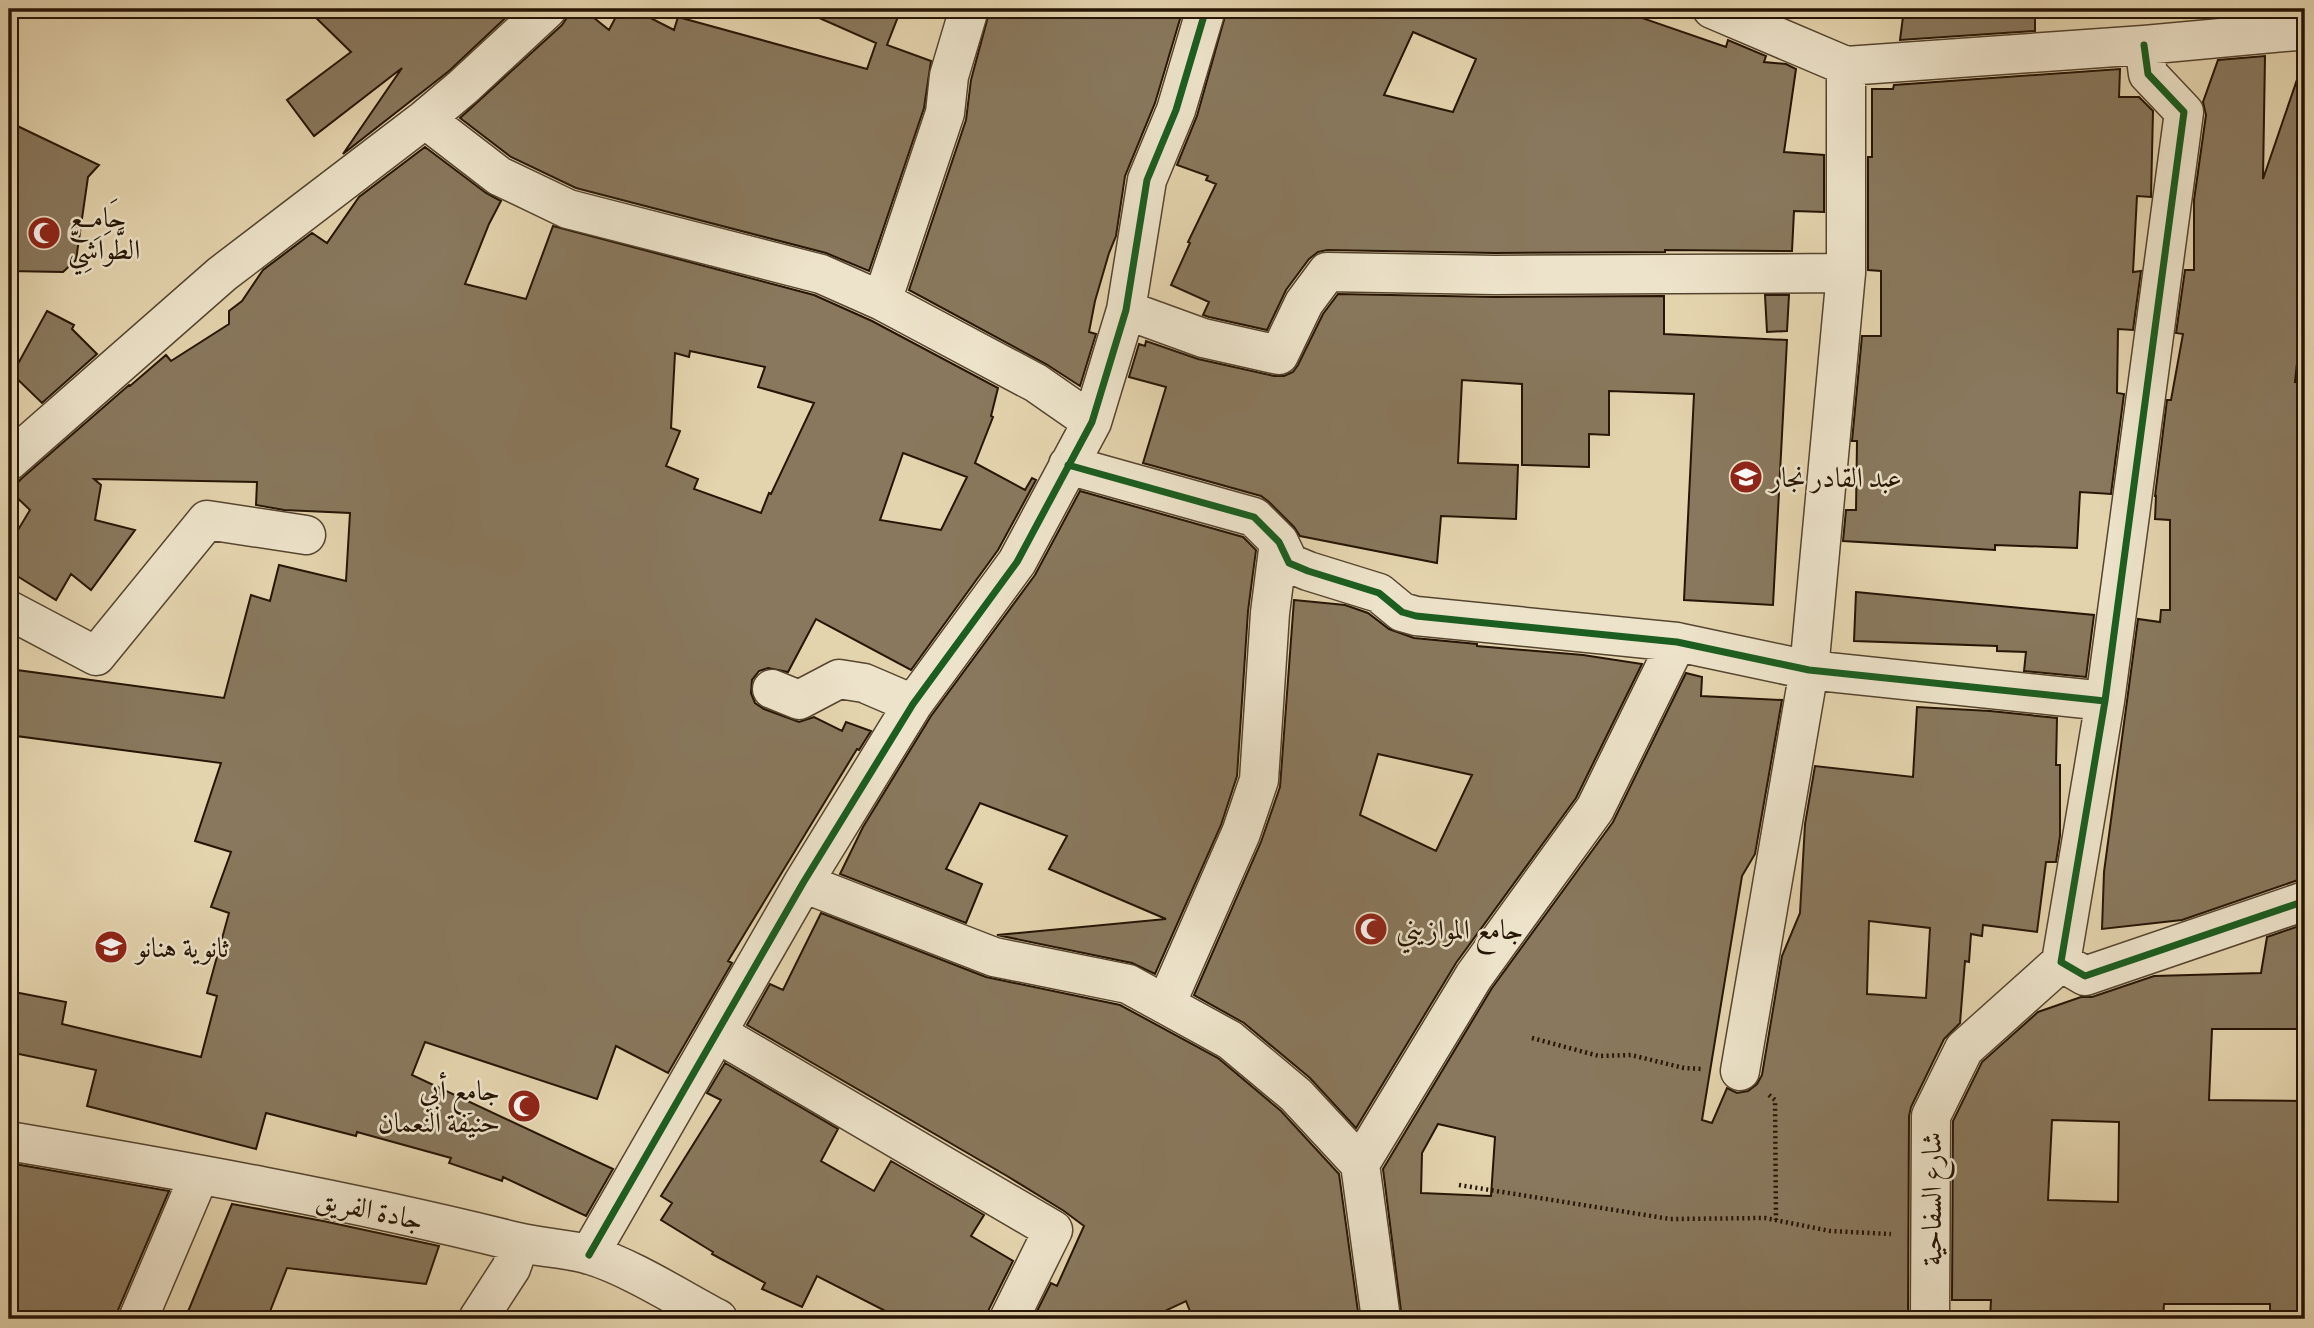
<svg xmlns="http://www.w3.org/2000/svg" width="2314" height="1328" font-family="Vollkorn,Amiri,serif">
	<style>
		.building { fill: #89785d; stroke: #261505; stroke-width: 2; fill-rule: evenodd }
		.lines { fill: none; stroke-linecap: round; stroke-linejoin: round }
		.minor-casing { stroke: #56452f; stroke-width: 41 }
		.path { stroke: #261505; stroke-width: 4.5; stroke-dasharray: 2 3.5; stroke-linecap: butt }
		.minor { stroke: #ede3ca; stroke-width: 38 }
		.cycleway-casing { stroke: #ede3ca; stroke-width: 11 }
		.cycleway { stroke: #1b5e20; stroke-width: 7 }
		.labels { text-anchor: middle; stroke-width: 5; stroke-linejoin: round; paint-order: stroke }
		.poi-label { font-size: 28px; fill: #261505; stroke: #ede3ca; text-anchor: start }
		.street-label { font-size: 28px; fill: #261505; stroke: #ede3ca }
	</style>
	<rect width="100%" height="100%" fill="#e4d4ae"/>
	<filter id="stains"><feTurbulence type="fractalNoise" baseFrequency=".00286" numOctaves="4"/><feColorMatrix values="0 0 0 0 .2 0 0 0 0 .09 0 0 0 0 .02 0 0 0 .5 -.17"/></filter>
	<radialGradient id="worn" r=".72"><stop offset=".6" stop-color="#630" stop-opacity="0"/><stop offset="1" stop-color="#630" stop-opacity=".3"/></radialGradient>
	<path class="building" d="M 307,9 L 515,9 L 449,71 L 343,154 L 402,68 L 314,136 L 287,100 L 351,52 Z
		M 568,9 L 583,9 L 609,30 L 620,9 L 633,9 L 674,30 L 678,17 L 867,69 L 876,43 L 799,9 L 901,9 L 887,45 L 931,61 L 924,108 L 869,271 L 826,253 L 576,188 L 511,157 L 460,118 L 562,25 L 568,16 Z
		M 990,9 L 1183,9 L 1155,103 L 1125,176 L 1116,236 L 1109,253 L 1095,301 L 1089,332 L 1096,334 L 1080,386 L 1046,364 L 909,290 L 966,120 L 971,80 Z
		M 1227,9 L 1642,9 L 1639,17 L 1726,47 L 1728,40 L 1766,56 L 1764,62 L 1786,64 L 1796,69 L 1784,152 L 1824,155 L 1824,212 L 1794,211 L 1792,251 L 1665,250 L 1665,252 L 1495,253 L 1327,250 L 1318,252 L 1309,259 L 1286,290 L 1267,330 L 1209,317 L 1203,315 L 1209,302 L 1171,285 L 1190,243 L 1188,242 L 1216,184 L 1206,180 L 1208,176 L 1177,165 L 1197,116 ZM 1413,32 L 1476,59 L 1453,112 L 1384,95 Z
		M 1904,9 L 2035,9 L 2035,31 L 1900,40 Z
		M 2265,56 L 2263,179 L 2300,71 L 2305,72 L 2305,246 L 2300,307 L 2303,307 L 2295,382 L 2305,384 L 2305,630 L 2302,630 L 2304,658 L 2298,659 L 2302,731 L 2305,731 L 2305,880 L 2298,880 L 2182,920 L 2102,929 L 2104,872 L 2138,619 L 2160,622 L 2161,610 L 2170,610 L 2170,520 L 2155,519 L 2156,496 L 2155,496 L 2167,400 L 2171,400 L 2183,334 L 2176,333 L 2185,270 L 2194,270 L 2194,200 L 2206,115 L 2203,102 L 2218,60 Z
		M 2120,69 L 2119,97 L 2139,97 L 2153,111 L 2151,197 L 2137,196 L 2133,272 L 2141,271 L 2133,330 L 2118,329 L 2117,393 L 2124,394 L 2111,494 L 2080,492 L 2077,548 L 1995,545 L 1995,550 L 1843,541 L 1846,510 L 1856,510 L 1857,441 L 1852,441 L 1862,336 L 1881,336 L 1881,271 L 1868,270 L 1868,157 L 1872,157 L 1872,89 L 1893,89 L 1894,85 Z
		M 9,122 L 99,165 L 88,177 L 76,260 L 63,272 L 9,271 Z
		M 425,147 L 486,193 L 501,201 L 489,224 L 465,284 L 526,299 L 553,226 L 814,295 L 872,321 L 998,388 L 991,416 L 993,417 L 975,463 L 1025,490 L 1032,478 L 1036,480 L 998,550 L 911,670 L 816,619 L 788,672 L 768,668 L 759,671 L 752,680 L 751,693 L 755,703 L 764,709 L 799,722 L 814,717 L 842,731 L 846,722 L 871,731 L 859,750 L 857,749 L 728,961 L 732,963 L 668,1073 L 616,1046 L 597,1099 L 425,1042 L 412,1075 L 613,1169 L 586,1216 L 503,1177 L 502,1181 L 449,1163 L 451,1158 L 357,1132 L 356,1136 L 266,1113 L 256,1149 L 87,1106 L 96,1070 L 9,1052 L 9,991 L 66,1002 L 62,1024 L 201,1057 L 217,996 L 207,993 L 229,913 L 211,907 L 231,852 L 195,841 L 221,763 L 9,735 L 9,669 L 224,698 L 251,595 L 270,601 L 279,565 L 346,581 L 350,513 L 284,510 L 256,505 L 257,482 L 94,479 L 101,485 L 95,520 L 135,530 L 91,590 L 71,574 L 56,600 L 9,571 L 9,545 L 30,510 L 10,491 L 21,479 L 129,385 L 130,386 L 166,355 L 171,361 L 229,324 L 229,311 L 242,301 L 263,270 L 312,233 L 327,243 L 359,197 ZM 690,351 L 765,367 L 758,387 L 814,403 L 771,494 L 769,493 L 761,513 L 694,489 L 698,479 L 666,466 L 680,431 L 671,428 L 675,353 L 689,357 ZM 903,453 L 967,477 L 941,530 L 880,520 Z
		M 1338,294 L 1495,297 L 1664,296 L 1664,334 L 1787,340 L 1773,605 L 1684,600 L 1694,394 L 1609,391 L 1609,435 L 1589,434 L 1589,467 L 1522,465 L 1522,384 L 1462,380 L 1458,463 L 1518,465 L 1516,519 L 1441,516 L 1437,563 L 1300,536 L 1294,527 L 1269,502 L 1261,496 L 1143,463 L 1166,387 L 1129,377 L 1139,344 L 1145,346 L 1146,341 L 1198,359 L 1274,376 L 1284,376 L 1293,372 L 1298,365 L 1323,314 Z
		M 1765,295 L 1789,295 L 1787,331 L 1767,332 Z
		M 47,311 L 74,325 L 72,329 L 97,354 L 42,403 L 10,372 L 19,362 Z
		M 1080,491 L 1243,537 L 1256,550 L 1248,611 L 1237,776 L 1221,825 L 1155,974 L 1132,963 L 997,935 L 1166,919 L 1049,869 L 1067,836 L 980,803 L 946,869 L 982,884 L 966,923 L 840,874 L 863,827 L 931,716 L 1035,575 Z
		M 1856,592 L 2094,615 L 2086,677 L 2024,671 L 2026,652 L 1997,651 L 1997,646 L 1854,641 Z
		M 1294,600 L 1345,605 L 1368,613 L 1389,629 L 1414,638 L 1477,644 L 1477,646 L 1583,655 L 1642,664 L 1576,798 L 1456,963 L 1356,1128 L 1310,1078 L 1244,1023 L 1194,995 L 1261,842 L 1280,787 ZM 1378,754 L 1472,775 L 1436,851 L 1360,815 Z
		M 1686,673 L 1702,677 L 1701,696 L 1782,700 L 1755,854 L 1742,876 L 1702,1120 L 1712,1123 L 1727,1088 L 1737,1093 L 1748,1091 L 1757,1084 L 1762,1075 L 1782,956 L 1800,913 L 1805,824 L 1815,766 L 1913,777 L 1917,707 L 1990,711 L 2057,718 L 2056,765 L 2060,765 L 2060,836 L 2056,862 L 2046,862 L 2037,932 L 1983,925 L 1982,936 L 1971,934 L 1969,962 L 1965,961 L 1960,1023 L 1944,1039 L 1911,1107 L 1909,1116 L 1908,1319 L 1691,1319 L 1691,1317 L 1573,1314 L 1573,1311 L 1514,1311 L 1514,1319 L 1402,1319 L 1383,1169 L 1492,988 L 1613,822 ZM 1869,921 L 1930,928 L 1926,998 L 1867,994 ZM 1438,1124 L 1495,1137 L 1491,1196 L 1421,1193 L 1422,1153 Z
		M 821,913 L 986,977 L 1120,1005 L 1218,1058 L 1281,1111 L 1339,1174 L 1359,1319 L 1193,1319 L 1186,1301 L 1148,1319 L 1033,1319 L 1051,1283 L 1057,1286 L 1084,1226 L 1064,1211 L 1007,1176 L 747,1025 L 770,984 L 783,990 Z
		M 2305,924 L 2305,1029 L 2212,1029 L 2209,1100 L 2305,1101 L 2305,1319 L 2270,1319 L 2270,1304 L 2164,1304 L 2163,1319 L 2021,1315 L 2021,1319 L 1990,1319 L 1991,1300 L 1952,1300 L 1953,1121 L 1982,1062 L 2038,1012 L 2081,997 L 2092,997 L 2154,976 L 2261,973 L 2267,937 ZM 2052,1120 L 2119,1122 L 2118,1202 L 2048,1200 Z
		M 725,1063 L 838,1129 L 821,1161 L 874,1191 L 891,1161 L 984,1215 L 971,1236 L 1013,1261 L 989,1309 L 987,1319 L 901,1319 L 817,1276 L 802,1307 L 762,1289 L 765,1283 L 712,1254 L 713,1252 L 661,1220 L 672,1203 L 661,1196 L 721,1100 L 707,1093 Z
		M 9,1163 L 169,1191 L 118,1310 L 117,1319 L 9,1319 Z
		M 232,1204 L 323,1221 L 439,1246 L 426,1284 L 287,1268 L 267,1319 L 185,1319 Z"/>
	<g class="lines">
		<defs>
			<path id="minor" d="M 1712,9 L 1846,66 L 2144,45 L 2296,31 L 2305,32
				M 2144,45 L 2148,74 L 2184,112 L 2105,701 L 2061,962 L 2085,976 L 2305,901
				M 425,119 L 499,176 L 568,209 L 821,274 L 882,301 L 1036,383 L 1092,422
				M 882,301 L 945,113 L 949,76 L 969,9
				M 1126,310 L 1203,338 L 1279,355 L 1304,303 L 1327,272 L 1495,275 L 1846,273
				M 9,461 L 222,274 L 425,119 L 463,87 L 547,9
				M 1068,465 L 1254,517 L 1279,542 L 1289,563 L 1308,571 L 1379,593 L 1402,612 L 1416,616 L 1677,642 L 1809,670 L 2105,701
				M 9,610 L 96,656 L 207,520 L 306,535
				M 772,689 L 799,700 L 839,679 L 864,683 L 913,704
				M 803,883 L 994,957 L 1128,984 L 1230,1040 L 1296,1095 L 1360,1164 L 1381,1319
				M 1166,1004 L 1241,833 L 1259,780 L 1270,613 L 1279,542
				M 717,1033 L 1053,1230 L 1009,1319
				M 1740,1071 L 1809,670 L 1846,273 L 1846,66
				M 9,1141 C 179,1170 350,1200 517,1242 C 541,1248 567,1248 590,1255 C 630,1267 680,1299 718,1319
				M 1360,1164 L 1474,976 L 1595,809 L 1677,642
				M 589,1255 L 803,883 L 913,704 L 1017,562 L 1092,422 L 1126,310 L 1147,180 L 1176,110 L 1206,9
				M 138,1319 L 199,1176
				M 478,1319 L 511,1268 L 520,1243
				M 1930,1319 L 1931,1116 L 1964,1049 L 2061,962"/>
		</defs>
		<use href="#minor" class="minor-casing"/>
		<path class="path" d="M 1532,1038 L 1599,1056 L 1631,1055 L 1684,1068 L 1702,1069
			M 1769,1095 L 1775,1100 L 1776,1220
			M 1459,1185 L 1670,1219 L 1765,1218 L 1830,1231 L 1891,1234"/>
		<use href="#minor" class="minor"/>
		<defs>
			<path id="cycleway" d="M 2144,45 L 2148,74 L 2184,112 L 2105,701 L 2061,962 L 2085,976 L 2305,901
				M 1068,465 L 1254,517 L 1279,542 L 1289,563 L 1308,571 L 1379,593 L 1402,612 L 1416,616 L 1677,642 L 1809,670 L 2105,701
				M 589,1255 L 803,883 L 913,704 L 1017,562 L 1092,422 L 1126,310 L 1147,180 L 1176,110 L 1206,9"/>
		</defs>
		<use href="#cycleway" class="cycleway-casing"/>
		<use href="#cycleway" class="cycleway"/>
	</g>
	<defs>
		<symbol id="mosque-disc" viewBox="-11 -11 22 22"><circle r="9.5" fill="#8f2418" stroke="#ede3ca"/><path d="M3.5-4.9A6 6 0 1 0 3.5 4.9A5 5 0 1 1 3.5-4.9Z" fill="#fff"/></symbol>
		<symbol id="school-disc" viewBox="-11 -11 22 22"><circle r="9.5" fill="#8f2418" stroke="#ede3ca"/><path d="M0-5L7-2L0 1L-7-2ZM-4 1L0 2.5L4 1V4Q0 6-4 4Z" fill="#fff"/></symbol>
	</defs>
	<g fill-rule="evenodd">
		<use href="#mosque-disc" x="25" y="214" width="38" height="38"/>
		<use href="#school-disc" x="1727" y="458" width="38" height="38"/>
		<use href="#mosque-disc" x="1352" y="910" width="38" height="38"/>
		<use href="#school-disc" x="92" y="928" width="38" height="38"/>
		<use href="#mosque-disc" x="505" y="1087" width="38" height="38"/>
	</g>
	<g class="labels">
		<g class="poi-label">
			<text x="68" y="227">جَامِع<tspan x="68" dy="32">الطَّوَاشِيّ</tspan></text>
			<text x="1770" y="487">عبد القادر نجار</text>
			<text x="1396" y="939">جامع الموازيني</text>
			<text x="136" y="957">ثانوية هنانو</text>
			<text x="500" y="1100" text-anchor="end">جامع أبي<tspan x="500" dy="32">حنيفة النعمان</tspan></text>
		</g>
		<g class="street-label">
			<text transform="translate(1931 1199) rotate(-90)" y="10">شارع السفاحية</text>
			<text transform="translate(370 1209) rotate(12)" y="10">جادة الفريق</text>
		</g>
	</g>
	<rect width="2314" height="1328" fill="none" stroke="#e4d4ae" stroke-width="35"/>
	<rect x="10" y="10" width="2293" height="1307" fill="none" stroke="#261505" stroke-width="3.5"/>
	<rect x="18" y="18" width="2279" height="1293" fill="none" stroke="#261505" stroke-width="2"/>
	<rect width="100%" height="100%" filter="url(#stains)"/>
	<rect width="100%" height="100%" fill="url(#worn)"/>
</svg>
